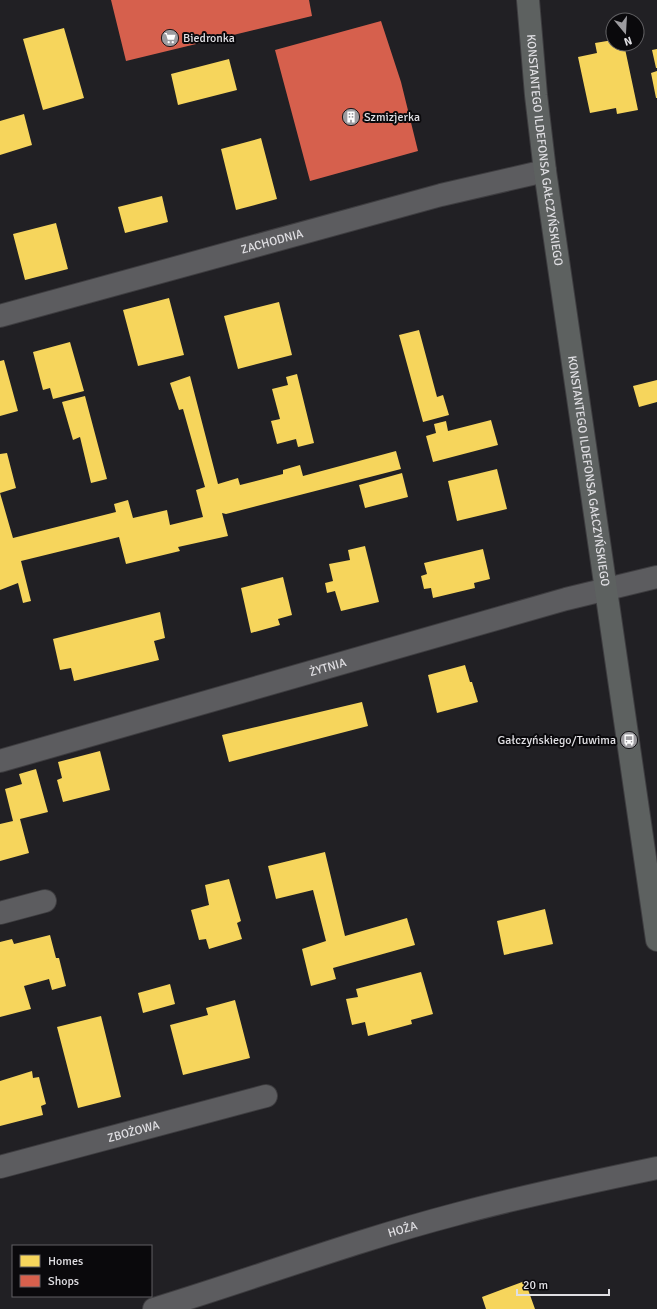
<svg xmlns="http://www.w3.org/2000/svg" width="657" height="1309" font-family="Signika,sans-serif">
	<style>
		.homes { fill: #f6d55c }
		.shops { fill: #d6604d }
		.lines { fill: none; stroke-linecap: round; stroke-linejoin: round }
		.street-casing { stroke: #3e3d40; stroke-width: 24 }
		.secondary-casing { stroke: #3e3d40; stroke-width: 24 }
		.street { stroke: #5c5c5f; stroke-width: 22 }
		.secondary { stroke: #5d6160; stroke-width: 22 }
		.labels { text-anchor: middle; stroke-width: 4; stroke-linejoin: round; paint-order: stroke }
		.poi-label { font-size: 12px; fill: #e0dfe3; stroke: #0a090c; text-anchor: start }
		.street-label { font-size: 12px; fill: #e0dfe3; stroke: #0a090c }
	</style>
	<rect width="100%" height="100%" fill="#212024"/>
	<path class="homes" d="M 64,28 L 84,98 L 43,110 L 23,39 Z
		M 613,40 L 613,44 L 624,44 L 638,110 L 617,114 L 616,108 L 590,113 L 578,57 L 597,53 L 595,43 Z
		M 657,49 L 657,68 L 656,68 L 652,50 Z
		M 229,59 L 237,90 L 178,105 L 171,74 Z
		M 657,71 L 657,98 L 656,98 L 651,73 Z
		M 24,114 L 32,145 L 0,155 L 0,121 Z
		M 261,138 L 277,199 L 236,210 L 221,149 Z
		M 162,196 L 168,222 L 125,233 L 118,207 Z
		M 56,223 L 68,269 L 25,280 L 13,234 Z
		M 169,298 L 184,355 L 138,366 L 123,310 Z
		M 279,302 L 292,355 L 238,369 L 224,316 Z
		M 419,330 L 437,397 L 443,395 L 449,415 L 423,422 L 399,335 Z
		M 70,342 L 84,391 L 53,399 L 50,388 L 43,390 L 33,352 Z
		M 4,360 L 18,411 L 0,416 L 0,361 Z
		M 297,374 L 314,443 L 298,447 L 296,439 L 277,444 L 271,421 L 280,419 L 272,389 L 288,385 L 286,377 Z
		M 190,376 L 218,484 L 238,478 L 240,485 L 283,474 L 283,470 L 300,465 L 303,476 L 396,451 L 401,469 L 226,514 L 222,513 L 228,536 L 178,547 L 180,551 L 126,564 L 119,537 L 21,561 L 31,601 L 23,603 L 18,583 L 0,590 L 0,493 L 13,538 L 116,512 L 114,504 L 128,500 L 133,518 L 167,510 L 170,525 L 203,517 L 196,490 L 205,487 L 183,409 L 179,410 L 170,383 Z
		M 657,380 L 657,402 L 639,407 L 633,386 Z
		M 85,396 L 107,479 L 91,483 L 80,437 L 73,440 L 62,402 Z
		M 491,420 L 498,445 L 433,462 L 426,436 L 436,433 L 434,424 L 446,421 L 448,431 Z
		M 7,453 L 16,488 L 0,493 L 0,454 Z
		M 497,469 L 507,509 L 457,521 L 448,481 Z
		M 402,473 L 408,497 L 365,508 L 359,485 Z
		M 365,546 L 379,602 L 341,611 L 335,591 L 327,593 L 325,583 L 333,581 L 329,564 L 350,560 L 348,550 Z
		M 483,549 L 490,579 L 474,583 L 475,588 L 433,598 L 431,588 L 424,589 L 421,576 L 427,574 L 424,563 Z
		M 283,577 L 292,615 L 278,619 L 280,625 L 251,633 L 241,588 Z
		M 160,612 L 165,638 L 154,641 L 159,660 L 74,681 L 71,668 L 60,670 L 53,639 Z
		M 465,665 L 470,682 L 472,682 L 478,702 L 437,713 L 428,675 Z
		M 362,702 L 368,726 L 229,762 L 222,735 Z
		M 100,751 L 110,790 L 63,802 L 57,780 L 62,778 L 58,762 Z
		M 36,769 L 48,812 L 20,819 L 29,853 L 0,861 L 0,824 L 13,821 L 5,789 L 22,784 L 19,774 Z
		M 325,852 L 345,936 L 407,918 L 415,945 L 333,968 L 336,979 L 311,986 L 302,949 L 326,941 L 313,890 L 276,899 L 268,866 Z
		M 229,879 L 241,921 L 237,923 L 242,939 L 209,949 L 206,939 L 199,940 L 191,910 L 209,905 L 205,885 Z
		M 545,909 L 553,944 L 504,955 L 497,921 Z
		M 50,935 L 56,958 L 59,958 L 66,986 L 52,990 L 49,979 L 24,986 L 31,1009 L 0,1017 L 0,942 L 12,939 L 14,944 Z
		M 421,972 L 433,1014 L 411,1020 L 412,1024 L 368,1036 L 365,1022 L 352,1025 L 346,999 L 358,997 L 356,989 Z
		M 170,984 L 175,1004 L 143,1013 L 138,993 Z
		M 235,1000 L 250,1058 L 183,1075 L 170,1025 L 208,1015 L 206,1008 Z
		M 101,1016 L 121,1097 L 78,1108 L 57,1027 Z
		M 32,1071 L 33,1078 L 39,1077 L 46,1104 L 41,1106 L 43,1115 L 0,1126 L 0,1081 Z
		M 525,1281 L 535,1309 L 486,1309 L 482,1297 Z"/>
	<path class="shops" d="M 111,0 L 309,0 L 312,16 L 126,61 Z
		M 381,21 L 401,82 L 418,151 L 310,181 L 275,50 Z"/>
	<g class="lines">
		<defs>
			<g id="street">
				<path id="s1" d="M 0,316 L 441,195 L 545,171"/>
				<path id="s2" d="M 0,761 L 566,599 L 657,577"/>
				<path d="M 0,913 L 45,901"/>
				<path id="s3" d="M 0,1167 L 266,1096"/>
				<path id="s4" d="M 154,1309 C 255,1278 354,1241 457,1214 C 523,1196 590,1182 657,1168"/>
			</g>
			<g id="secondary">
				<path id="s5" d="M 528,0 L 536,95 L 545,171 L 657,940"/>
			</g>
		</defs>
		<use href="#street" class="street-casing"/>
		<use href="#secondary" class="secondary-casing"/>
		<use href="#street" class="street"/>
		<use href="#secondary" class="secondary"/>
	</g>
	<defs>
		<symbol id="supermarket-disc" viewBox="-11 -11 22 22"><circle r="9.5" fill="#9d9ca0" stroke="#0a090c"/><path d="M-6-5.5h2.5l.6 2H6L4.5 2H-2.5L-4.4-4H-6ZM-1.5 3.2a1.3 1.3 0 1 0 .1 0ZM3 3.2a1.3 1.3 0 1 0 .1 0Z" fill="#fff"/></symbol>
		<symbol id="building-disc" viewBox="-11 -11 22 22"><circle r="9.5" fill="#9d9ca0" stroke="#0a090c"/><path d="M-4-6H4V6H1V3H-1V6H-4ZM-2.5-4.3h1.7v1.8h-1.7ZM.8-4.3h1.7v1.8H.8ZM-2.5-1h1.7V.8h-1.7ZM.8-1h1.7V.8H.8Z" fill="#fff"/></symbol>
		<symbol id="bus-disc" viewBox="-11 -11 22 22"><circle r="9.5" fill="#9d9ca0" stroke="#0a090c"/><path d="M-5-6H5V4H4V6H2V4H-2V6H-4V4H-5ZM-3.5-4V0h7V-4ZM-3.5 1.2v1.5H-2V1.2ZM2 1.2v1.5H3.5V1.2Z" fill="#fff"/></symbol>
	</defs>
	<g fill-rule="evenodd">
		<use href="#supermarket-disc" x="160" y="28" width="20" height="20"/>
		<use href="#building-disc" x="341" y="107" width="20" height="20"/>
		<use href="#bus-disc" x="619" y="730" width="20" height="20"/>
	</g>
	<g class="labels">
		<g class="poi-label">
			<text x="183" y="42">Biedronka</text>
			<text x="364" y="121">Szmizjerka</text>
			<text x="616" y="744" text-anchor="end">Gałczyńskiego/Tuwima</text>
		</g>
		<g class="street-label">
			<text dy="4" stroke="none"><textPath href="#s5" startOffset="151">KONSTANTEGO ILDEFONSA GAŁCZYŃSKIEGO</textPath></text>
			<text dy="4" stroke="none"><textPath href="#s1" startOffset="282">ZACHODNIA</textPath></text>
			<text dy="4" stroke="none"><textPath href="#s5" startOffset="475">KONSTANTEGO ILDEFONSA GAŁCZYŃSKIEGO</textPath></text>
			<text dy="4" stroke="none"><textPath href="#s2" startOffset="341">ŻYTNIA</textPath></text>
			<text dy="4" stroke="none"><textPath href="#s3" startOffset="138">ZBOŻOWA</textPath></text>
			<text dy="4" stroke="none"><textPath href="#s4" startOffset="261">HOŻA</textPath></text>
		</g>
	</g>
	<rect x="12" y="1245" width="140" height="52" fill="#0a090c" stroke="#605f62"/>
	<rect x="20" y="1255" width="20" height="12" fill="#f6d55c" stroke="#605f62"/>
	<text x="48" y="1265" font-size="12" fill="#e0dfe3">Homes</text>
	<rect x="20" y="1275" width="20" height="12" fill="#d6604d" stroke="#605f62"/>
	<text x="48" y="1285" font-size="12" fill="#e0dfe3">Shops</text>
	<g transform="translate(625 32) rotate(162)"><circle r="19" fill="#0a090c" stroke="#605f62"/>
	<path d="M0-3L7 15L0 10L-7 15Z" fill="#9d9ca0"/>
	<text y="-6" font-size="11" font-weight="bold" text-anchor="middle" fill="#e0dfe3">N</text>
	</g>
	<path d="M517 1289v6h92v-6" fill="none" stroke="#e0dfe3" stroke-width="2"/>
	<text x="523" y="1289" font-size="12" fill="#e0dfe3" stroke="#0a090c" stroke-width="3" paint-order="stroke">20 m</text>
</svg>
